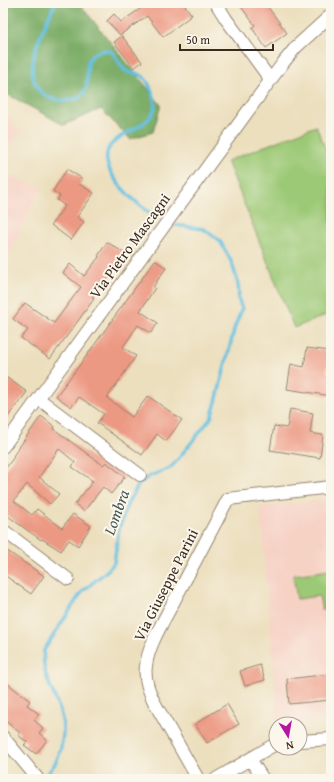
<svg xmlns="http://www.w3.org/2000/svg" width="334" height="782" font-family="'Gentium Book Plus',serif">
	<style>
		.built { fill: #f6d2c5 }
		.green { fill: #9cc976; stroke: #6c7a4a }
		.forest { fill: #7dad67; stroke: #5c6c42 }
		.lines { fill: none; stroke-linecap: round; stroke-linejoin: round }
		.stream { stroke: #61bfdf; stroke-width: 3.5 }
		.building { fill: #ec9983 }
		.minor-casing { stroke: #94846e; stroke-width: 14 }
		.minor { stroke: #fff; stroke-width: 12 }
		.labels { text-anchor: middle; stroke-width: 4; stroke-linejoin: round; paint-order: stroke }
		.street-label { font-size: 15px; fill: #3b2a1e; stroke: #fbf7ec }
		.water-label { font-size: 16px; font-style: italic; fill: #465758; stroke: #fbf7ec }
	</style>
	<rect width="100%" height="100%" fill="#fbf7ec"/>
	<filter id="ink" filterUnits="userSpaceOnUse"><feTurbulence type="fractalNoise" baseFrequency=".025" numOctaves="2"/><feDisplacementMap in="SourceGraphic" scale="8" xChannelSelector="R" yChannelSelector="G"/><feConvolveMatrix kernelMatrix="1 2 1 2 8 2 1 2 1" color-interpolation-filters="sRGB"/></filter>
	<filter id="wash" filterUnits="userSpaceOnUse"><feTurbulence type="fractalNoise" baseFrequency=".012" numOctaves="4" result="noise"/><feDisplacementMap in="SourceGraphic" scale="16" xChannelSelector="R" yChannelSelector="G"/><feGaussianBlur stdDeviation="0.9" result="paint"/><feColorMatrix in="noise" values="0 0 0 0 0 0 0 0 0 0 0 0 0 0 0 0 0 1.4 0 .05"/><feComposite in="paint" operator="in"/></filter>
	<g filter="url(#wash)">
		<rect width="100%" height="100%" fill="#ecdfbe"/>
		<path class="built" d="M 3,111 L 20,132 L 3,156 Z
			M 3,173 L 42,188 L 29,212 L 3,269 Z
			M 331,499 L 331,718 L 290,724 L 278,724 L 260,507 Z"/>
		<path class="green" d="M 316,126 L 331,162 L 331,313 L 294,328 L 227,161 Z
			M 331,570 L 331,609 L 322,610 L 319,596 L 297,599 L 293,575 Z"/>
		<path class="forest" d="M 3,3 L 79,3 L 161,105 L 153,132 L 130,139 L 101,109 L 64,125 L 3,92 Z"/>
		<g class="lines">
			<path class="stream" d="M 55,3 C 45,27 18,71 42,93 C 53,102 78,105 85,90 C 91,77 80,57 100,51 C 117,46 116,64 126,71 C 130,74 133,73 138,74 C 146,75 152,90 154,98 C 161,126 122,129 110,146 C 94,170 140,208 158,218
				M 45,776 C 54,767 59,759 61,747 C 63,738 64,728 62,719 C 57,695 40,675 44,650 L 77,599 L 83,591 L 108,570 L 114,563 L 119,529 L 128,503 L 139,484 L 150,476 L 170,468 L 174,464 L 211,418 L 216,402 L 235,326 L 242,309 L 238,298 L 239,293 L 238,284 L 232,263 L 220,241 L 204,229 L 176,225"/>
		</g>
		<g id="blocks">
			<path class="building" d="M 136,3 L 183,3 L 192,15 L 163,37 L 147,16 L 120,35 L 107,21 L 114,14 L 121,22 L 140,9 Z
				M 238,3 L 265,3 L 287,33 L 266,48 L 252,28 L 255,25 Z
				M 122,36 L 142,62 L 134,68 L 114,42 Z
				M 67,169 L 83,179 L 79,184 L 94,193 L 77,217 L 84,222 L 71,240 L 51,225 L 65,206 L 57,200 L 60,196 L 53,191 Z
				M 107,242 L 126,254 L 113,272 L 92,298 L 94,299 L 50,359 L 21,338 L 28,330 L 13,319 L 25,303 L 54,323 L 81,287 L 63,273 L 70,264 L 84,276 L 99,257 L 98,256 Z
				M 155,260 L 166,268 L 153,287 L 155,288 L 140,311 L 158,323 L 151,333 L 138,325 L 123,347 L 136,356 L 107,398 L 132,417 L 148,396 L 182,420 L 166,441 L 157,434 L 142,455 L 97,423 L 104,414 L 79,397 L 71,407 L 56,396 L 85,358 Z
				M 307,348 L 330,351 L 327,372 L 331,372 L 331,396 L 287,389 L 291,364 L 304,367 Z
				M 3,375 L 27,392 L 3,423 Z
				M 290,409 L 313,413 L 310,433 L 323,435 L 320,458 L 270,450 L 274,426 L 287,428 Z
				M 41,416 L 55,427 L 54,429 L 86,453 L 103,465 L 106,462 L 125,477 L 111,494 L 103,487 L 84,511 L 75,504 L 93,481 L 72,467 L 75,462 L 59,449 L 39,477 L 59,494 L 50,504 L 27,484 L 14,501 L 32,515 L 37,509 L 62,528 L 73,514 L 91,526 L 78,546 L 69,540 L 61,551 L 42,539 L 41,540 L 5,514 L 3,516 L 3,472 L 14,457 L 13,456 Z
				M 3,548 L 44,576 L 31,594 L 3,574 Z
				M 260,665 L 265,680 L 245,686 L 240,671 Z
				M 331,674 L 331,700 L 289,704 L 287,679 Z
				M 3,680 L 30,701 L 27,705 L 39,714 L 34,720 L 43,728 L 39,733 L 47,740 L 36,754 L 24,745 L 27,742 L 18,735 L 20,733 L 3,719 Z
				M 227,704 L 239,724 L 207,743 L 195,724 Z"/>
		</g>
	</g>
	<g filter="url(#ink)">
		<use href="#blocks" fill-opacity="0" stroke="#94846e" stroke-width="1"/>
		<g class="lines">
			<defs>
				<path id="minor" d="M 216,3 L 226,19 L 270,79
					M 39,399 L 140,475
					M 3,447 L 283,63 L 296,47 L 331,15
					M 3,530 L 68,579
					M 3,737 L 38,779
					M 300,741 L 331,739
					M 250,759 L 263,779
					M 198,779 L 154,702 C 149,691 144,679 146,666 C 148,645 165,619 175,599 C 193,566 210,533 228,499 L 331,487
					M 216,779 L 272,746 L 276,745"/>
			</defs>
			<use href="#minor" class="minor-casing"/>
			<use href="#minor" class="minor"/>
		</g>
	</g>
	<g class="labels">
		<g class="street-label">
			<text transform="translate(130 246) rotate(-54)" y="5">Via Pietro Mascagni</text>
			<text transform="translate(166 585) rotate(-63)" y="5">Via Giuseppe Parini</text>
		</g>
		<g class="water-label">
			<text transform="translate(116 512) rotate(-70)" y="6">Lombra</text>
		</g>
	</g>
	<rect width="334" height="782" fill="none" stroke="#fbf7ec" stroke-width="16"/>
	<g transform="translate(288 736) rotate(169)"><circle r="19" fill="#fbf7ec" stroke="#aea59a"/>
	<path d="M0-3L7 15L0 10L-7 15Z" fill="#b5179e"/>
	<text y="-6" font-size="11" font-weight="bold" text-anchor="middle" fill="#3b2a1e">N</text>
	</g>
	<path d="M180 44v6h93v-6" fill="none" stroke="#3b2a1e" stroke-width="2"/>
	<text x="186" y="44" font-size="12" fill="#3b2a1e" stroke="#fbf7ec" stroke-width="3" paint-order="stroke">50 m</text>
</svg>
